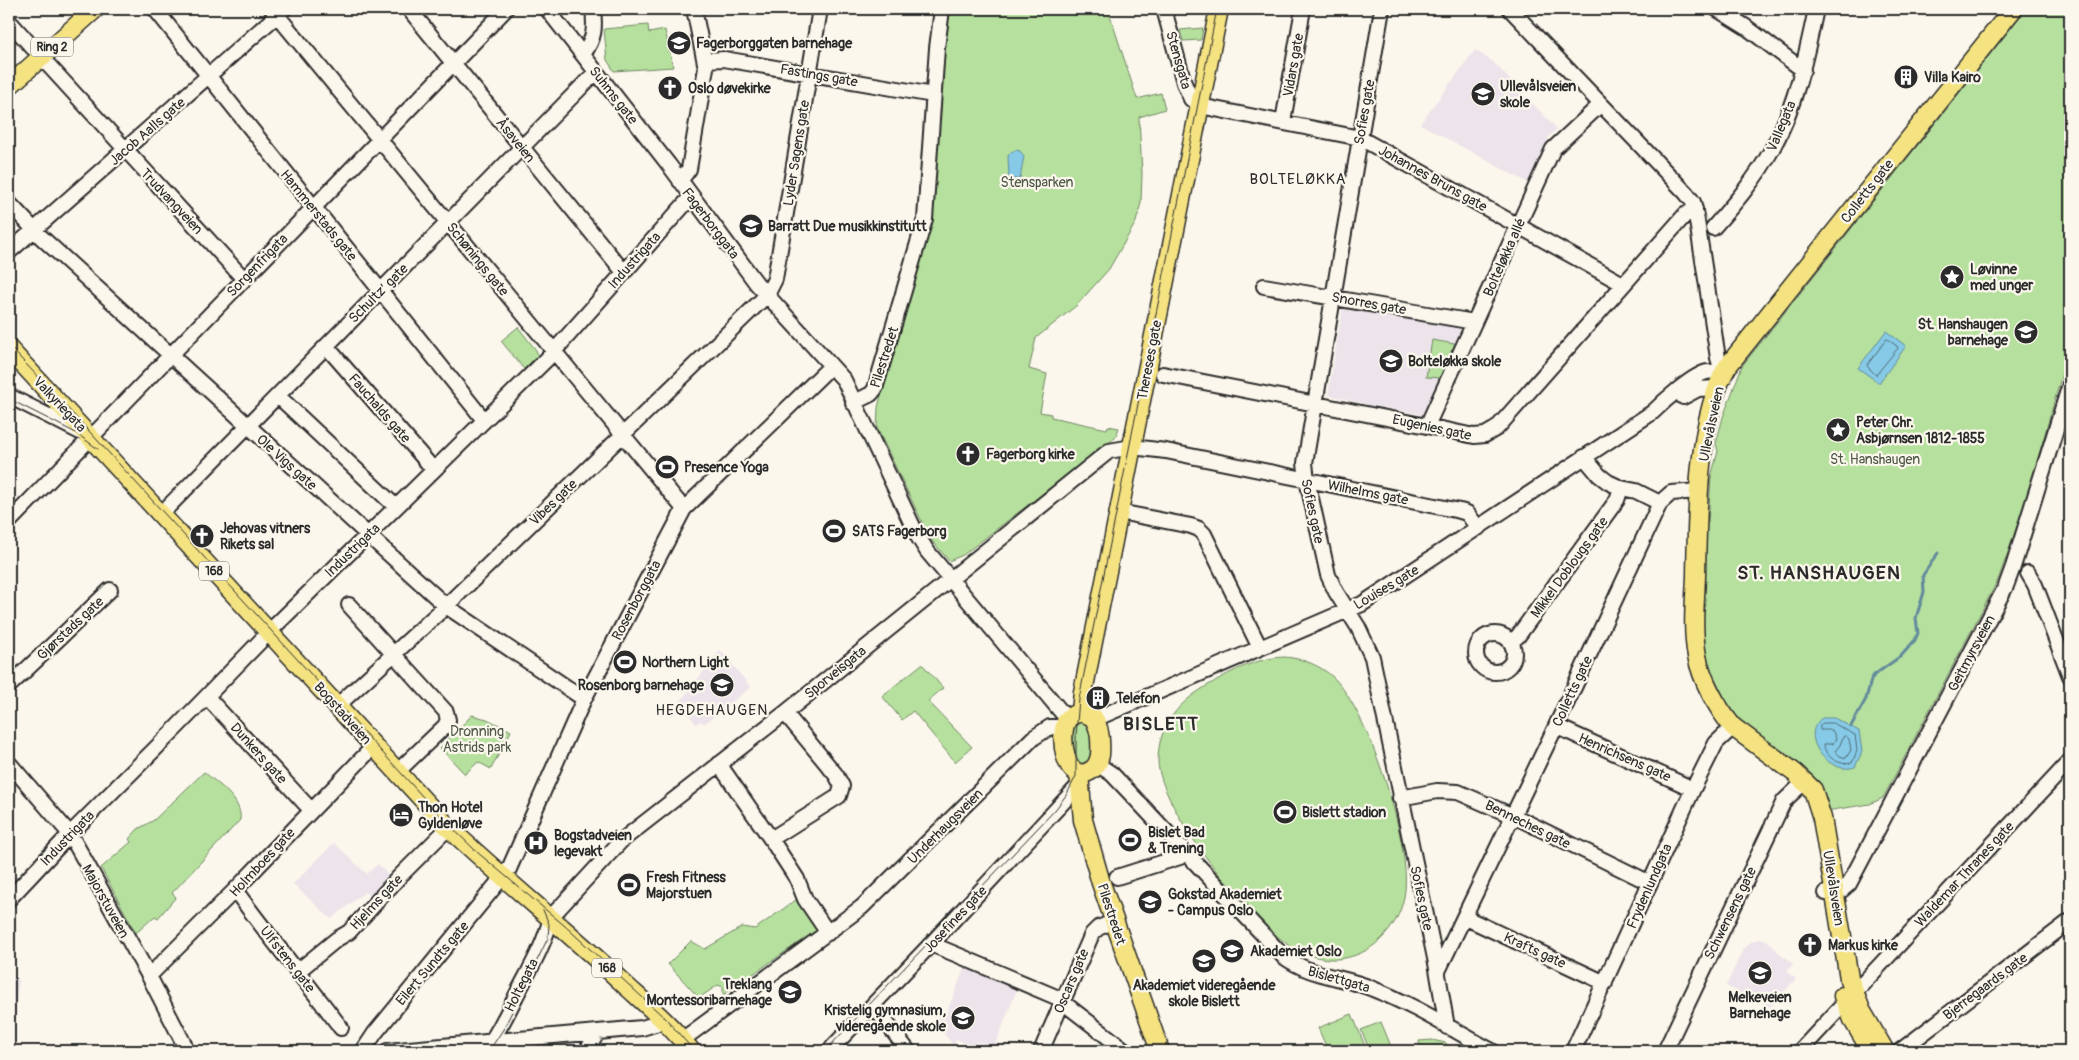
<svg xmlns="http://www.w3.org/2000/svg" width="2079" height="1060" font-family="Pangolin,sans-serif">
	<style>
		.built { fill: #ece4ea }
		.green { fill: #b6e09d; stroke: #708664 }
		.water { fill: #86cae7; stroke: #628a9c }
		.lines { fill: none; stroke-linecap: round; stroke-linejoin: round }
		.shore { stroke: #4f6b76; stroke-width: 1 }
		.stream { stroke: #628a9c; stroke-width: 3 }
		.minor-casing { stroke: #2b2b2b; stroke-width: 18 }
		.major-casing { stroke: #2b2b2b; stroke-width: 21 }
		.minor { stroke: #fbf7ec; stroke-width: 14 }
		.major { stroke: #f5e382; stroke-width: 18 }
		.tram { stroke: #2b2b2b; stroke-width: 1 }
		.labels { text-anchor: middle; stroke-width: 4.5; stroke-linejoin: round; paint-order: stroke }
		.shield { fill: #fbf7ec; stroke: #696865; stroke-width: 1 }
		.shield-label { font-size: 12px; font-weight: bold; fill: #2b2b2b }
		.poi-label { font-size: 14px; font-weight: bold; fill: #2b2b2b; stroke: #fbf7ec; text-anchor: start }
		.street-label { font-size: 14px; fill: #2b2b2b; stroke: #fbf7ec }
		.park-label { font-size: 14px; fill: #4e5848; stroke: #fbf7ec }
		.neighbourhood-label { font-size: 15px; letter-spacing: 1px; fill: #2b2b2b; stroke: #fbf7ec }
		.district-label { font-size: 19px; font-weight: bold; letter-spacing: 1px; fill: #2b2b2b; stroke: #fbf7ec }
	</style>
	<rect width="100%" height="100%" fill="#fbf7ec"/>
	<filter id="ink" filterUnits="userSpaceOnUse"><feTurbulence type="fractalNoise" baseFrequency=".02" numOctaves="2"/><feDisplacementMap in="SourceGraphic" scale="10" xChannelSelector="R" yChannelSelector="G"/><feConvolveMatrix kernelMatrix="1 2 1 2 8 2 1 2 1" color-interpolation-filters="sRGB"/></filter>
	<g filter="url(#ink)">
		<path class="built" d="M 1475,50 L 1493,62 L 1557,129 L 1548,137 L 1548,144 L 1530,184 L 1420,124 Z
			M 1343,306 L 1461,326 L 1457,342 L 1424,415 L 1368,405 L 1328,395 Z
			M 720,650 L 751,687 L 704,724 L 701,721 L 696,724 L 679,703 Z
			M 334,843 L 367,874 L 378,864 L 389,876 L 379,886 L 379,891 L 373,898 L 365,892 L 331,919 L 293,884 Z
			M 1761,938 L 1768,941 L 1784,958 L 1786,957 L 1793,964 L 1787,972 L 1796,979 L 1770,1007 L 1726,986 L 1743,949 L 1751,942 Z
			M 966,964 L 1018,987 L 994,1048 L 980,1042 L 980,1044 L 976,1042 L 974,1047 L 956,1039 L 954,1046 L 934,1021 L 941,1016 L 944,1019 Z
			M 9,978 L 19,980 L 9,1051 Z"/>
		<path class="green" d="M 949,9 L 1108,9 L 1137,99 L 1161,93 L 1165,109 L 1139,117 L 1142,173 L 1141,203 L 1136,222 L 1109,269 L 1077,305 L 1036,338 L 1029,369 L 1047,374 L 1040,412 L 1051,414 L 1051,417 L 1107,429 L 1108,426 L 1119,428 L 1115,438 L 963,555 L 949,561 L 932,541 L 924,526 L 877,428 L 878,407 L 907,297 Z
			M 2026,9 L 2070,9 L 2070,346 L 2023,511 L 1998,580 L 1883,798 L 1870,804 L 1826,811 L 1806,772 L 1741,721 L 1729,707 L 1708,665 L 1704,654 L 1703,632 L 1706,524 L 1708,523 L 1711,477 L 1718,451 L 1716,444 L 1723,417 L 1742,366 Z
			M 648,25 L 649,33 L 665,30 L 673,67 L 614,71 L 607,60 L 604,29 Z
			M 1203,28 L 1201,40 L 1183,41 L 1180,30 Z
			M 518,327 L 536,350 L 538,355 L 524,369 L 501,341 Z
			M 1432,340 L 1455,344 L 1440,378 L 1426,377 Z
			M 1284,657 C 1302,658 1320,665 1334,678 C 1369,713 1414,849 1404,897 C 1398,929 1371,957 1337,959 C 1322,960 1305,955 1292,947 C 1251,922 1159,809 1158,761 C 1158,724 1180,701 1210,684 C 1233,670 1258,658 1284,657 Z
			M 922,664 L 943,688 L 928,701 L 972,747 L 955,762 L 913,711 L 902,720 L 882,696 Z
			M 472,715 L 487,719 L 511,731 L 491,769 L 478,762 L 465,774 L 440,748 Z
			M 1083,718 L 1093,732 L 1091,757 L 1087,764 L 1079,765 C 1072,751 1069,739 1074,724 Z
			M 204,772 C 217,783 243,800 240,820 L 172,893 L 176,897 L 158,918 L 155,916 L 136,933 L 101,868 L 131,842 L 129,839 L 138,829 L 154,820 Z
			M 800,897 L 821,927 L 723,995 L 723,987 L 718,985 L 699,998 L 668,964 L 691,941 L 705,949 L 742,927 L 755,929 Z
			M 1352,1014 L 1367,1051 L 1328,1051 L 1318,1028 Z
			M 1381,1022 L 1393,1051 L 1370,1051 L 1361,1030 Z
			M 1432,1040 L 1446,1043 L 1452,1051 L 1420,1051 L 1419,1041 Z"/>
		<path class="water" d="M 1016,150 L 1020,151 L 1024,156 L 1020,179 L 1009,179 L 1008,156 L 1011,152 Z
			M 1886,331 L 1906,346 L 1879,383 L 1858,368 Z
			M 1822,718 L 1834,718 L 1859,731 L 1862,752 L 1855,767 C 1828,776 1798,735 1822,718 Z"/>
		<g class="lines">
			<path class="shore" d="M 1887,339 L 1897,346 L 1898,348 L 1876,375 L 1867,366 Z
				M 1824,723 L 1833,723 L 1855,735 L 1857,751 L 1852,763 C 1840,766 1824,757 1824,744 L 1833,744 L 1836,738 L 1832,730 L 1820,730 L 1820,725 Z
				M 1846,736 L 1849,739 L 1851,750 L 1846,758 L 1840,756 L 1835,751 L 1840,745 L 1843,737 Z"/>
			<path class="stream" d="M 1851,726 L 1866,699 L 1871,680 L 1874,675 L 1901,656 L 1915,640 L 1918,633 L 1916,618 L 1924,592 L 1923,575 L 1938,553"/>
			<defs>
				<path id="minor" d="M 155,9 L 484,420
					M 272,9 L 684,509
					M 409,9 L 623,271
					M 547,9 L 669,165 L 757,284 L 844,380 L 917,535 L 927,551 L 1068,720
					M 1164,9 L 1184,83 L 1191,99 L 1200,106 L 1360,138 L 1623,284
					M 1382,9 L 1305,463 L 1307,480 L 1328,575 L 1336,592 L 1358,627 L 1372,657 L 1436,963 L 1447,1027
					M 1510,9 L 1686,193 L 1693,202 L 1697,221 L 1718,358 L 1723,373
					M 1717,9 L 1746,27 L 1803,70
					M 9,21 L 33,48
					M 583,54 C 595,39 595,27 593,9
					M 41,57 L 244,279
					M 706,60 L 724,59 L 933,95
					M 1283,121 L 1303,9
					M 680,181 L 689,169 L 706,68 L 694,9
					M 9,203 L 41,237 L 446,606 L 584,699
					M 1713,228 C 1734,204 1755,180 1771,151 C 1795,108 1806,57 1816,9
					M 9,252 L 284,9
					M 1264,286 L 1474,322
					M 326,346 L 434,470
					M 1163,374 L 1427,426 L 1474,436 L 1485,435 L 1497,428 L 1685,215 L 1695,209
					M 9,396 L 84,434
					M 278,396 L 396,507
					M 1683,397 L 1698,389 L 1717,388
					M 853,403 L 871,394 L 875,389 L 925,219 L 937,48 L 942,9
					M 1427,426 L 1553,149 L 1601,104
					M 1584,457 L 1599,475 L 1608,482 L 1621,488 L 1636,491 L 1660,503
					M 1119,512 L 1191,526 L 1199,529 L 1204,534 L 1260,648
					M 161,514 L 596,72
					M 9,522 L 506,9
					M 2028,573 L 2035,585 L 2070,676
					M 349,605 L 446,712 L 448,720 L 445,726 L 397,772
					M1476 653a19 19 0 1 1 38 0a19 19 0 1 1-38 0Z
					M 1511,642 L 1518,636 L 1617,500 L 1621,488
					M 9,686 L 110,590
					M 207,697 L 311,810
					M 337,706 L 446,606 L 767,295 L 775,279 L 820,9
					M 1095,719 L 1362,604 L 1653,412 C 1664,401 1693,375 1707,372 C 1712,371 1718,372 1723,373
					M 1556,726 L 1693,789
					M 9,763 L 70,834 L 149,976 L 184,1044 L 186,1051
					M 719,764 L 771,839 L 839,796 L 842,786 L 836,775 L 785,713
					M 1097,764 L 1112,774 L 1130,793 L 1283,956 C 1313,978 1340,975 1373,989 C 1414,1005 1453,1030 1492,1051
					M 1400,798 L 1437,791 L 1458,792 L 1522,820 L 1650,883
					M 771,839 L 797,879 L 805,899 L 828,933
					M 1117,877 L 1180,857 L 1185,853
					M 235,890 C 269,937 306,981 341,1028
					M 1826,893 L 1842,890 L 1849,884 L 2006,586 L 2013,567 L 2070,384
					M 9,899 L 70,834 L 177,727 L 276,625 L 548,358 L 691,197
					M 1464,917 L 1605,983
					M 931,944 L 967,959
					M 971,961 L 1056,997 L 1126,1051
					M 298,971 L 337,939 L 349,932 L 400,876 L 448,828
					M 1438,971 L 1556,726 L 1660,503 L 1671,493 L 1700,491
					M 149,976 L 235,890 L 374,746
					M 873,1005 L 908,1051
					M 682,1040 L 862,907 L 1033,738 L 1050,727 L 1065,727
					M 363,1051 L 375,1033 L 509,869 L 584,699 L 684,509 L 831,366
					M 387,1051 L 642,1028 L 658,1023 L 663,1019
					M 485,1051 C 498,1033 507,1014 517,994 C 530,969 545,944 551,917 L 621,841 L 785,713 L 1109,451 L 1132,447 L 1166,451 L 1460,511 L 1467,513 L 1478,528
					M 587,1051 L 597,1033
					M 829,1051 L 931,944 L 1079,785
					M 1041,1051 L 1092,934 L 1098,928 L 1113,922
					M 1573,1051 L 1693,789 L 1716,743 L 1733,727
					M 1665,1051 L 1784,801 L 1804,782
					M 1800,1051 L 2070,761
					M 1900,1051 L 2070,921"/>
				<path id="major" d="M 9,86 L 95,9
					M 9,349 L 448,827 C 505,881 567,930 624,984 C 647,1005 672,1026 691,1051
					M 1081,712 L 1083,692 L 1219,9
					M 1081,712 L 1093,717 C 1100,727 1101,742 1100,755 C 1099,761 1096,768 1090,771 C 1065,785 1058,735 1067,720 C 1070,715 1076,714 1081,712 Z
					M 1079,773 L 1083,820 L 1101,883 L 1160,1051
					M 1843,996 L 1854,1022 L 1871,1051
					M 1885,1051 L 1861,1010 L 1849,978 L 1822,818 L 1813,790 L 1795,773 L 1733,727 C 1717,708 1702,680 1697,656 C 1692,630 1695,602 1696,576 C 1697,516 1697,419 1727,367 L 2013,9"/>
			</defs>
			<use href="#minor" class="minor-casing"/>
			<use href="#major" class="major-casing"/>
			<use href="#minor" class="minor"/>
			<use href="#major" class="major"/>
			<path class="tram" d="M 9,346 L 88,430 L 444,820 L 477,852 L 565,926 L 668,1021 L 694,1051
				M 9,399 L 76,433 L 98,449
				M 489,1051 L 504,1028 L 548,938 L 549,924 L 543,910
				M 825,1051 L 1055,810 L 1067,794 L 1076,776 L 1076,735 L 1079,699 L 1217,9"/>
		</g>
	</g>
	<defs>
		<symbol id="school-disc" viewBox="-11 -11 22 22"><circle r="9.5" fill="#2b2b2b" stroke="#fbf7ec"/><path d="M0-5L7-2L0 1L-7-2ZM-4 1L0 2.5L4 1V4Q0 6-4 4Z" fill="#fff"/></symbol>
		<symbol id="building-disc" viewBox="-11 -11 22 22"><circle r="9.5" fill="#2b2b2b" stroke="#fbf7ec"/><path d="M-4-6H4V6H1V3H-1V6H-4ZM-2.5-4.3h1.7v1.8h-1.7ZM.8-4.3h1.7v1.8H.8ZM-2.5-1h1.7V.8h-1.7ZM.8-1h1.7V.8H.8Z" fill="#fff"/></symbol>
		<symbol id="church-disc" viewBox="-11 -11 22 22"><circle r="9.5" fill="#2b2b2b" stroke="#fbf7ec"/><path d="M-1.2-6h2.4v3.5h3.3v2.4h-3.3V6h-2.4V-.1h-3.3v-2.4h3.3Z" fill="#fff"/></symbol>
		<symbol id="sight-disc" viewBox="-11 -11 22 22"><circle r="9.5" fill="#2b2b2b" stroke="#fbf7ec"/><path d="M0-6L1.8-2.2L6-1.7L2.9 1.2L3.7 5.4L0 3.3L-3.7 5.4L-2.9 1.2L-6-1.7L-1.8-2.2Z" fill="#fff"/></symbol>
		<symbol id="stadium-disc" viewBox="-11 -11 22 22"><circle r="9.5" fill="#2b2b2b" stroke="#fbf7ec"/><path d="M0-5a6.5 5 0 1 0 0 10a6.5 5 0 1 0 0-10ZM-3.5-1.8h7v3.6h-7Z" fill="#fff"/></symbol>
		<symbol id="hotel-disc" viewBox="-11 -11 22 22"><circle r="9.5" fill="#2b2b2b" stroke="#fbf7ec"/><path d="M-6-4.5h1.5V1H6V5H4.5V3h-9V5H-6ZM-4 0a1.8 1.8 0 1 1 3.6 0ZM.5 0V-2.5h3Q6-2.5 6 0Z" fill="#fff"/></symbol>
		<symbol id="hospital-disc" viewBox="-11 -11 22 22"><circle r="9.5" fill="#2b2b2b" stroke="#fbf7ec"/><path d="M-5-5h3v3.5h4V-5h3V5h-3V1.5h-4V5h-3Z" fill="#fff"/></symbol>
		<symbol id="university-disc" viewBox="-11 -11 22 22"><circle r="9.5" fill="#2b2b2b" stroke="#fbf7ec"/><path d="M0-5L7-2L0 1L-7-2ZM-4 1L0 2.5L4 1V4Q0 6-4 4Z" fill="#fff"/></symbol>
	</defs>
	<g fill-rule="evenodd">
		<use href="#school-disc" x="665" y="29" width="28" height="28"/>
		<use href="#building-disc" x="1892" y="63" width="28" height="28"/>
		<use href="#church-disc" x="656" y="74" width="28" height="28"/>
		<use href="#school-disc" x="1469" y="80" width="28" height="28"/>
		<use href="#school-disc" x="737" y="212" width="28" height="28"/>
		<use href="#sight-disc" x="1938" y="263" width="28" height="28"/>
		<use href="#school-disc" x="2012" y="318" width="28" height="28"/>
		<use href="#school-disc" x="1377" y="347" width="28" height="28"/>
		<use href="#sight-disc" x="1824" y="416" width="28" height="28"/>
		<use href="#church-disc" x="954" y="440" width="28" height="28"/>
		<use href="#stadium-disc" x="653" y="453" width="28" height="28"/>
		<use href="#stadium-disc" x="820" y="517" width="28" height="28"/>
		<use href="#church-disc" x="188" y="522" width="28" height="28"/>
		<use href="#stadium-disc" x="611" y="648" width="28" height="28"/>
		<use href="#school-disc" x="708" y="671" width="28" height="28"/>
		<use href="#building-disc" x="1084" y="684" width="28" height="28"/>
		<use href="#stadium-disc" x="1271" y="798" width="28" height="28"/>
		<use href="#hotel-disc" x="387" y="801" width="28" height="28"/>
		<use href="#stadium-disc" x="1116" y="826" width="28" height="28"/>
		<use href="#hospital-disc" x="522" y="829" width="28" height="28"/>
		<use href="#stadium-disc" x="615" y="871" width="28" height="28"/>
		<use href="#university-disc" x="1136" y="888" width="28" height="28"/>
		<use href="#church-disc" x="1796" y="931" width="28" height="28"/>
		<use href="#school-disc" x="1218" y="937" width="28" height="28"/>
		<use href="#school-disc" x="1190" y="947" width="28" height="28"/>
		<use href="#school-disc" x="1746" y="959" width="28" height="28"/>
		<use href="#school-disc" x="776" y="978" width="28" height="28"/>
		<use href="#school-disc" x="949" y="1004" width="28" height="28"/>
	</g>
	<g class="labels">
		<g class="shield">
			<rect x="31" y="37.5" width="42" height="19" rx="4"/>
			<rect x="199" y="561.5" width="30" height="19" rx="4"/>
			<rect x="592" y="958.5" width="30" height="19" rx="4"/>
		</g>
		<g class="shield-label">
			<text x="52" y="51">Ring 2</text>
			<text x="214" y="575">168</text>
			<text x="607" y="972">168</text>
		</g>
		<g class="poi-label">
			<text x="696" y="48">Fagerborggaten barnehage</text>
			<text x="1924" y="82">Villa Kairo</text>
			<text x="1500" y="91">Ullevålsveien<tspan x="1500" dy="16">skole</tspan></text>
			<text x="688" y="93">Oslo døvekirke</text>
			<text x="768" y="231">Barratt Due musikkinstitutt</text>
			<text x="1970" y="274">Løvinne<tspan x="1970" dy="16">med unger</tspan></text>
			<text x="2008" y="329" text-anchor="end">St. Hanshaugen<tspan x="2008" dy="16">barnehage</tspan></text>
			<text x="1408" y="366">Bolteløkka skole</text>
			<text x="1856" y="427">Peter Chr.<tspan x="1856" dy="16">Asbjørnsen 1812-1855</tspan></text>
			<text x="986" y="459">Fagerborg kirke</text>
			<text x="684" y="472">Presence Yoga</text>
			<text x="220" y="533">Jehovas vitners<tspan x="220" dy="16">Rikets sal</tspan></text>
			<text x="852" y="536">SATS Fagerborg</text>
			<text x="642" y="667">Northern Light</text>
			<text x="704" y="690" text-anchor="end">Rosenborg barnehage</text>
			<text x="1116" y="703">Telefon</text>
			<text x="418" y="812">Thon Hotel<tspan x="418" dy="16">Gyldenløve</tspan></text>
			<text x="1302" y="817">Bislett stadion</text>
			<text x="1148" y="837">Bislet Bad<tspan x="1148" dy="16">&amp; Trening</tspan></text>
			<text x="554" y="840">Bogstadveien<tspan x="554" dy="16">legevakt</tspan></text>
			<text x="646" y="882">Fresh Fitness<tspan x="646" dy="16">Majorstuen</tspan></text>
			<text x="1168" y="899">Gokstad Akademiet<tspan x="1168" dy="16">- Campus Oslo</tspan></text>
			<text x="1828" y="950">Markus kirke</text>
			<text x="1250" y="956">Akademiet Oslo</text>
			<text x="772" y="989" text-anchor="end">Treklang<tspan x="772" dy="16">Montessoribarnehage</tspan></text>
			<text x="1204" y="990" text-anchor="middle">Akademiet videregående<tspan x="1204" dy="16">skole Bislett</tspan></text>
			<text x="1760" y="1002" text-anchor="middle">Melkeveien<tspan x="1760" dy="16">Barnehage</tspan></text>
			<text x="946" y="1015" text-anchor="end">Kristelig gymnasium,<tspan x="946" dy="16">videregående skole</tspan></text>
		</g>
		<g class="street-label">
			<text transform="translate(1179 60) rotate(74)" y="5">Stensgata</text>
			<text transform="translate(1293 65) rotate(-80)" y="5">Vidars gate</text>
			<text transform="translate(819 75) rotate(10)" y="5">Fastings gate</text>
			<text transform="translate(614 95) rotate(52)" y="5">Suhms gate</text>
			<text transform="translate(1364 112) rotate(-80)" y="5">Sofies gate</text>
			<text transform="translate(1781 126) rotate(-67)" y="5">Vallegata</text>
			<text transform="translate(147 131) rotate(-41)" y="5">Jacob Aalls gate</text>
			<text transform="translate(516 140) rotate(51)" y="5">Åsaveien</text>
			<text transform="translate(796 153) rotate(-81)" y="5">Lyder Sagens gate</text>
			<text transform="translate(1433 178) rotate(29)" y="5">Johannes Bruns gate</text>
			<text transform="translate(1867 191) rotate(-52)" y="5">Colletts gate</text>
			<text transform="translate(172 201) rotate(47)" y="5">Trudvangveien</text>
			<text transform="translate(319 215) rotate(51)" y="5">Hammerstads gate</text>
			<text transform="translate(711 223) rotate(53)" y="5">Fagerborggata</text>
			<text transform="translate(1504 257) rotate(-66)" y="5">Bolteløkka allé</text>
			<text transform="translate(478 259) rotate(51)" y="5">Schønings gate</text>
			<text transform="translate(634 260) rotate(-48)" y="5">Industrigata</text>
			<text transform="translate(257 265) rotate(-46)" y="5">Sorgenfrigata</text>
			<text transform="translate(378 293) rotate(-45)" y="5">Schultz’ gate</text>
			<text transform="translate(1369 303) rotate(10)" y="5">Snorres gate</text>
			<text transform="translate(884 357) rotate(-72)" y="5">Pilestredet</text>
			<text transform="translate(1149 360) rotate(-79)" y="5">Thereses gate</text>
			<text transform="translate(60 404) rotate(47)" y="5">Valkyriegata</text>
			<text transform="translate(380 408) rotate(49)" y="5">Fauchalds gate</text>
			<text transform="translate(1711 424) rotate(-78)" y="5">Ullevålsveien</text>
			<text transform="translate(1432 427) rotate(12)" y="5">Eugenies gate</text>
			<text transform="translate(287 462) rotate(42)" y="5">Ole Vigs gate</text>
			<text transform="translate(1368 492) rotate(11)" y="5">Wilhelms gate</text>
			<text transform="translate(553 502) rotate(-44)" y="5">Vibes gate</text>
			<text transform="translate(1313 511) rotate(78)" y="5">Sofies gate</text>
			<text transform="translate(352 550) rotate(-44)" y="5">Industrigata</text>
			<text transform="translate(1569 567) rotate(-54)" y="5">Mikkel Doblougs gate</text>
			<text transform="translate(1386 587) rotate(-31)" y="5">Louises gate</text>
			<text transform="translate(636 600) rotate(-62)" y="5">Rosenborggata</text>
			<text transform="translate(70 628) rotate(-43)" y="5">Gjørstads gate</text>
			<text transform="translate(1971 653) rotate(-62)" y="5">Geitmyrsveien</text>
			<text transform="translate(835 672) rotate(-39)" y="5">Sporveisgata</text>
			<text transform="translate(1572 691) rotate(-65)" y="5">Colletts gate</text>
			<text transform="translate(343 713) rotate(48)" y="5">Bogstadveien</text>
			<text transform="translate(259 753) rotate(48)" y="5">Dunkers gate</text>
			<text transform="translate(1625 757) rotate(24)" y="5">Henrichsens gate</text>
			<text transform="translate(1528 824) rotate(26)" y="5">Benneches gate</text>
			<text transform="translate(945 826) rotate(-45)" y="5">Underhaugsveien</text>
			<text transform="translate(67 838) rotate(-46)" y="5">Industrigata</text>
			<text transform="translate(262 862) rotate(-47)" y="5">Holmboes gate</text>
			<text transform="translate(1964 874) rotate(-47)" y="5">Waldemar Thranes gate</text>
			<text transform="translate(1649 886) rotate(-66)" y="5">Frydenlundgata</text>
			<text transform="translate(1834 888) rotate(81)" y="5">Ullevålsveien</text>
			<text transform="translate(1422 898) rotate(78)" y="5">Sofies gate</text>
			<text transform="translate(106 901) rotate(61)" y="5">Majorstuveien</text>
			<text transform="translate(376 902) rotate(-47)" y="5">Hjelms gate</text>
			<text transform="translate(1730 913) rotate(-64)" y="5">Schwensens gate</text>
			<text transform="translate(1112 914) rotate(72)" y="5">Pilestredet</text>
			<text transform="translate(955 919) rotate(-47)" y="5">Josefines gate</text>
			<text transform="translate(1535 950) rotate(25)" y="5">Krafts gate</text>
			<text transform="translate(288 959) rotate(52)" y="5">Ulfstens gate</text>
			<text transform="translate(432 963) rotate(-50)" y="5">Eilert Sundts gate</text>
			<text transform="translate(1339 979) rotate(16)" y="5">Bislettgata</text>
			<text transform="translate(1071 981) rotate(-67)" y="5">Oscars gate</text>
			<text transform="translate(521 985) rotate(-63)" y="5">Holtegata</text>
			<text transform="translate(1985 986) rotate(-37)" y="5">Bjerregaards gate</text>
		</g>
		<g class="park-label">
			<text x="1037" y="187">Stensparken</text>
			<text x="1875" y="464">St. Hanshaugen</text>
			<text x="477" y="736">Dronning<tspan x="477" dy="16">Astrids park</tspan></text>
		</g>
		<g class="neighbourhood-label">
			<text x="1298" y="184">BOLTELØKKA</text>
			<text x="712" y="715">HEGDEHAUGEN</text>
		</g>
		<g class="district-label">
			<text x="1819" y="579">ST. HANSHAUGEN</text>
			<text x="1161" y="730">BISLETT</text>
		</g>
	</g>
	<rect width="2079" height="1060" fill="none" stroke="#fbf7ec" stroke-width="30"/>
	<rect x="15" y="15" width="2049" height="1030" fill="none" stroke="#2b2b2b" stroke-width="2" filter="url(#ink)"/>
</svg>
